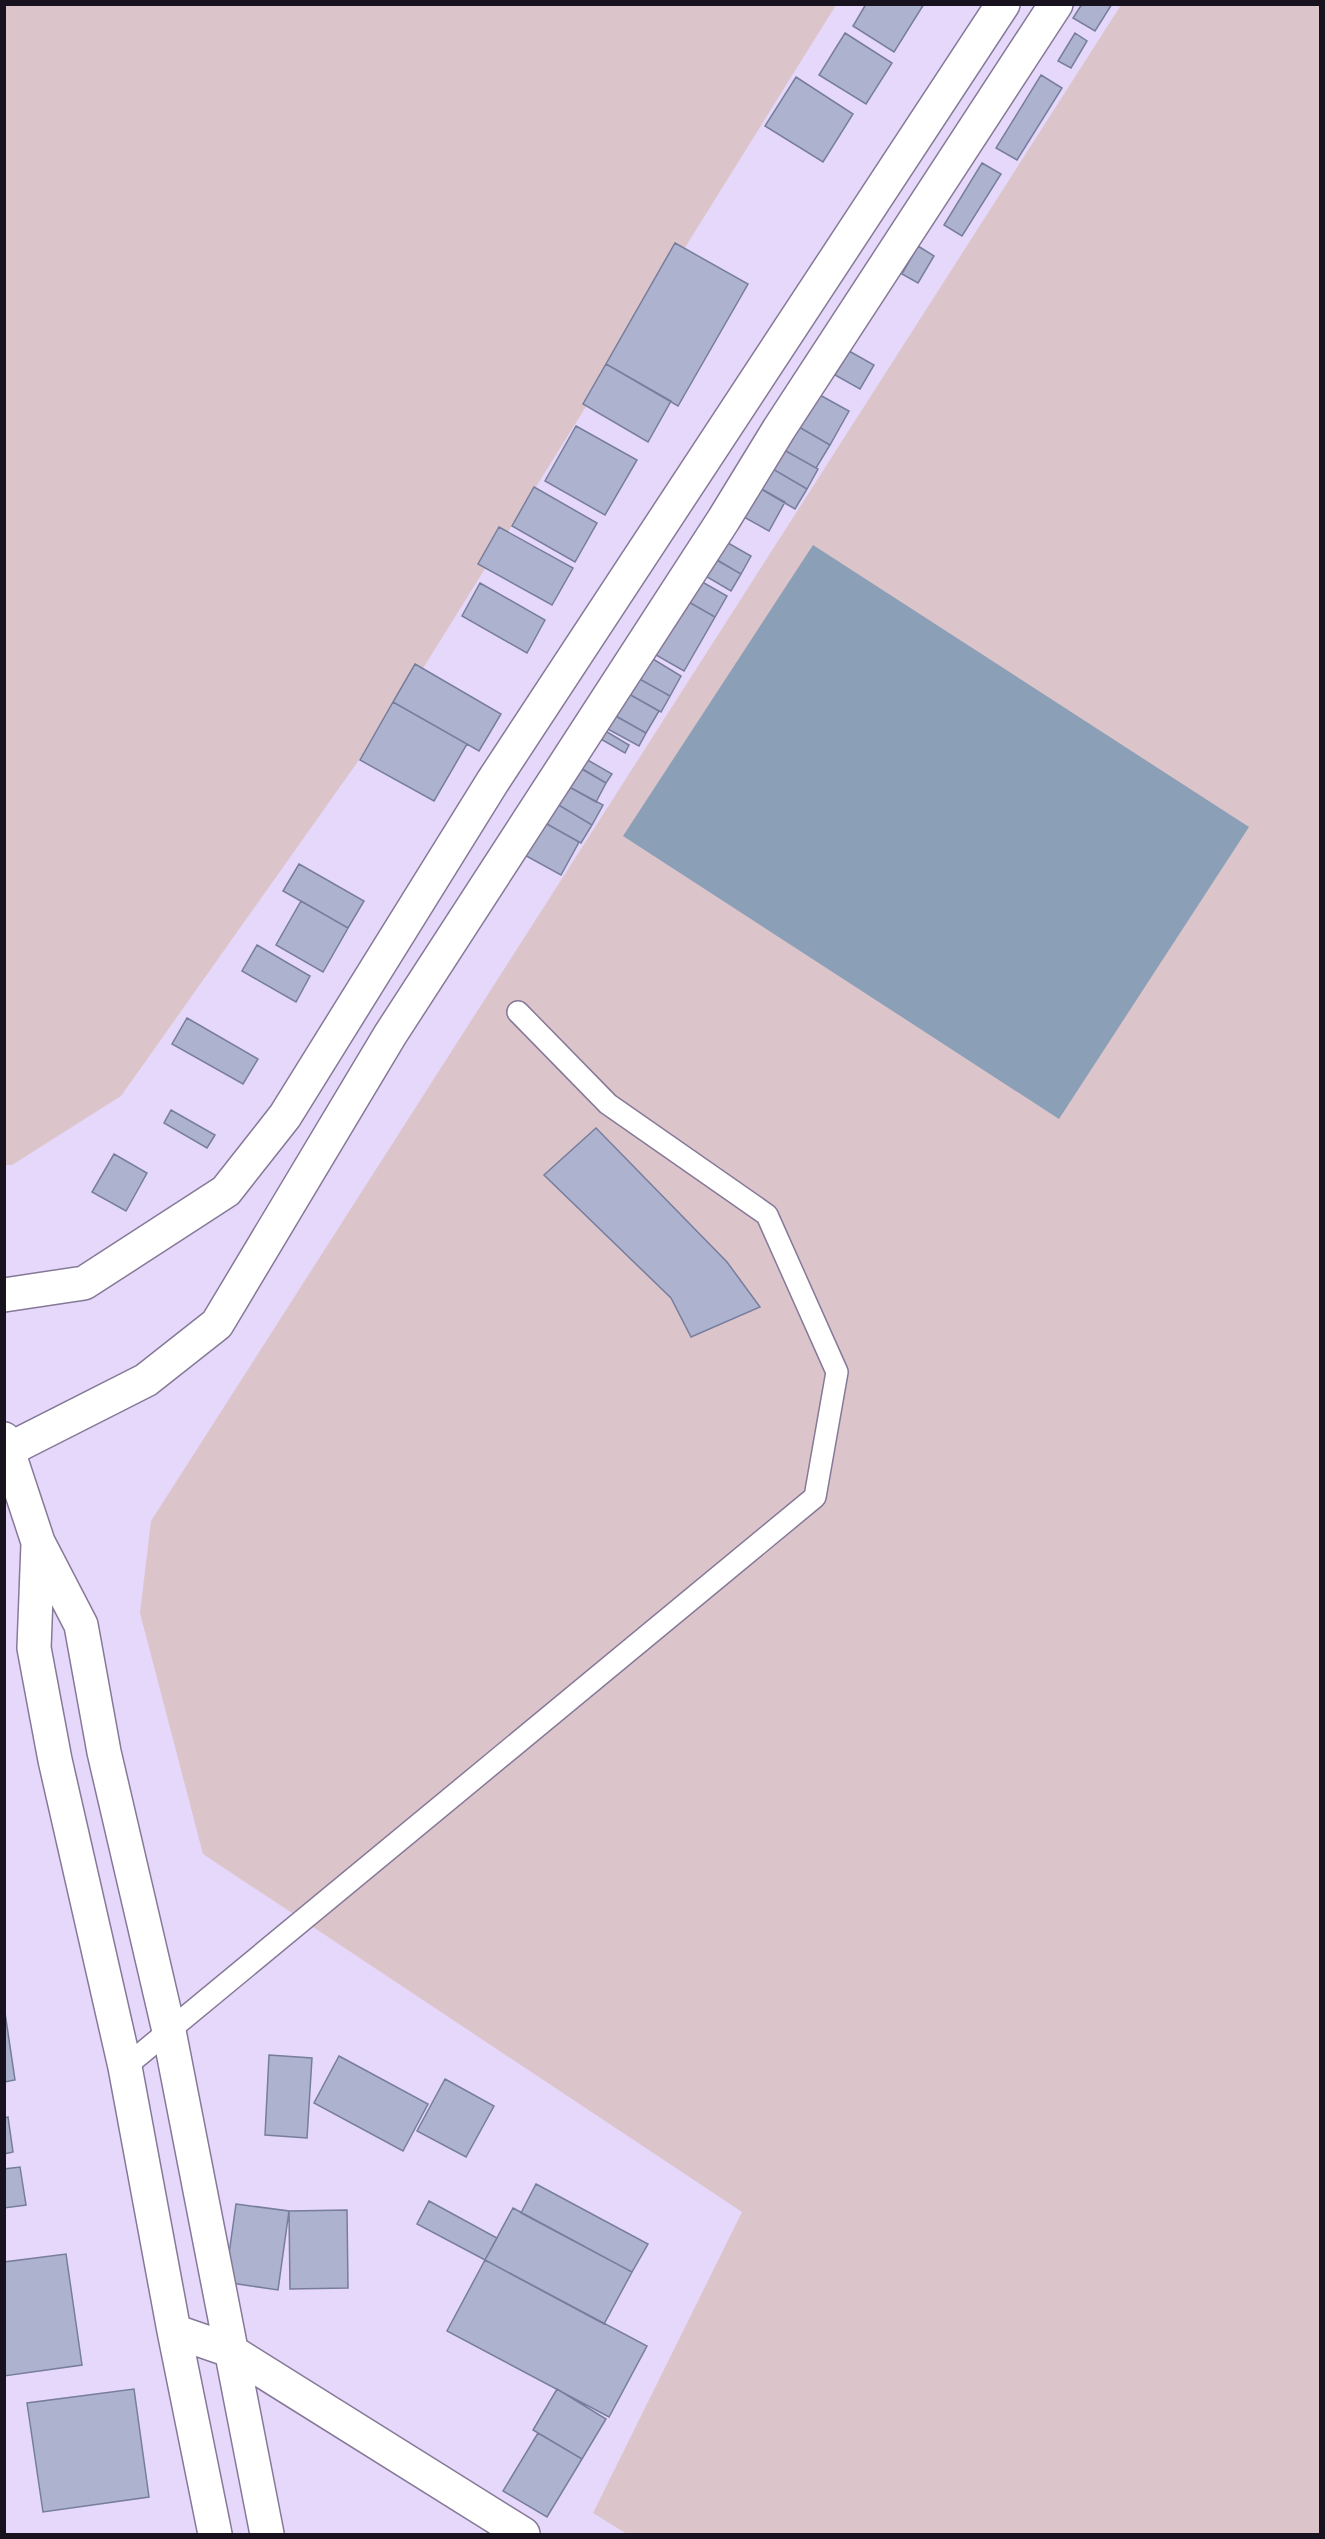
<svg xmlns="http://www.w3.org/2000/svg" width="1325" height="2539" font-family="Literata,serif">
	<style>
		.green { fill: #dcc4cb }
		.water { fill: #8ba0b7 }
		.building { fill: #adb2ce; stroke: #777d9d; stroke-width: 1.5 }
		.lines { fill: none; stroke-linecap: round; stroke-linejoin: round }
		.lane-casing { stroke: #867998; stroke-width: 24 }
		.secondary-casing { stroke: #867998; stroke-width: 36 }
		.lane { stroke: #fff; stroke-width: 21 }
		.secondary { stroke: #fff; stroke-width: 33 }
	</style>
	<rect width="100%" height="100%" fill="#e5d8fa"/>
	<path class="green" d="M 5,5 L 836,5 L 417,678 L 121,1096 L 12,1165 L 5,1165 Z
		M 1121,5 L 1320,5 L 1320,2534 L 627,2534 L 593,2513 L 742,2212 L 203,1854 L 140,1613 L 151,1521 Z"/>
	<path class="water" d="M 813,545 L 1249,827 L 1059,1119 L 623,836 Z"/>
	<path class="building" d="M 866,4 L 924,4 L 894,52 L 853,26 Z
		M 1082,4 L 1112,4 L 1095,31 L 1073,18 Z
		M 845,33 L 892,63 L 866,104 L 819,75 Z
		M 1075,33 L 1087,41 L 1071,68 L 1058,61 Z
		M 1041,75 L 1062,88 L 1017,160 L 996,148 Z
		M 796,77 L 853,114 L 823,162 L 765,126 Z
		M 982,163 L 1001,174 L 962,236 L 944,225 Z
		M 675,243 L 748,284 L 678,406 L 606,364 Z
		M 918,246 L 934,256 L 918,283 L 902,274 Z
		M 849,351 L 874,365 L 860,389 L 835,375 Z
		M 606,364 L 671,401 L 648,442 L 583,404 Z
		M 818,394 L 849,411 L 830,445 L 799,427 Z
		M 576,426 L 637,460 L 605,515 L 545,481 Z
		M 799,427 L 830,445 L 816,468 L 777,446 Z
		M 777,446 L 818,469 L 807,489 L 766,465 Z
		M 761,462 L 807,489 L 795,509 L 749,482 Z
		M 749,482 L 785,502 L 769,531 L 733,511 Z
		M 534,487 L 597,523 L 575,562 L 512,526 Z
		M 499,527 L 573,568 L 552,605 L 478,564 Z
		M 721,539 L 751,556 L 741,574 L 711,557 Z
		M 707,554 L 741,574 L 731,591 L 697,571 Z
		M 697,579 L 727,596 L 715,617 L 687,601 Z
		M 480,583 L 545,620 L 527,653 L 462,616 Z
		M 687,601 L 715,617 L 684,671 L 656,655 Z
		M 648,656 L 681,676 L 670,696 L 636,677 Z
		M 415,664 L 501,714 L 479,751 L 393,702 Z
		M 629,673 L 670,696 L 661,712 L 620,689 Z
		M 620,689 L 659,711 L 646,733 L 607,711 Z
		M 393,702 L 467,744 L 434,801 L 360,760 Z
		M 612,714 L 646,733 L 639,746 L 604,727 Z
		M 597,726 L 629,745 L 625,753 L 592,734 Z
		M 579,755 L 612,774 L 606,783 L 574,764 Z
		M 573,764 L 606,783 L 596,802 L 562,783 Z
		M 562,783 L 603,805 L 592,825 L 552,801 Z
		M 552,801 L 592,825 L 581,843 L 538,819 Z
		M 538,819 L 579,842 L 561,875 L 519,852 Z
		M 299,864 L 364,901 L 348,928 L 283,891 Z
		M 301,901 L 348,928 L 323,972 L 276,945 Z
		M 257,945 L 310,976 L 296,1002 L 242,971 Z
		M 187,1018 L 258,1059 L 243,1084 L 172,1044 Z
		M 171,1110 L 215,1135 L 207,1148 L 164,1123 Z
		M 596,1128 L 727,1262 L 760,1307 L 691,1337 L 671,1298 L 544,1175 Z
		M 114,1154 L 147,1173 L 126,1211 L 92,1192 Z
		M 4,2006 L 15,2080 L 4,2082 Z
		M 269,2055 L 312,2058 L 307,2138 L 265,2135 Z
		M 339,2056 L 428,2104 L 403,2151 L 314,2103 Z
		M 445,2079 L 494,2106 L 466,2157 L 417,2131 Z
		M 8,2117 L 13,2152 L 4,2154 L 4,2118 Z
		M 20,2167 L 26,2205 L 4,2208 L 4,2169 Z
		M 536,2184 L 648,2244 L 632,2272 L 521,2213 Z
		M 429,2201 L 497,2238 L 485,2260 L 417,2224 Z
		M 236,2204 L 289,2211 L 278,2290 L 225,2282 Z
		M 513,2208 L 632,2272 L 604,2324 L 485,2260 Z
		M 347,2210 L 348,2288 L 290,2289 L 289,2211 Z
		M 66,2254 L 82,2365 L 4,2376 L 4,2262 Z
		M 485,2260 L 647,2346 L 609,2417 L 447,2331 Z
		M 134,2389 L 149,2497 L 43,2512 L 27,2403 Z
		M 557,2389 L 606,2419 L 582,2459 L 533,2430 Z
		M 538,2433 L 582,2459 L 547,2517 L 503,2491 Z"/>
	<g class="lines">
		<defs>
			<path id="lane" d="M 125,2067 L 815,1497 L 837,1372 L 767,1215 L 608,1104 L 518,1012"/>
			<path id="secondary" d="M 4,1295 L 84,1283 L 226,1191 L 285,1116 L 493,781 L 1003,4
				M 4,1439 L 38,1542 L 81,1625 L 104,1752 L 169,2031 L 267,2534
				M 8,1450 L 146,1380 L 217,1324 L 390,1035 L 724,519 L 779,429 L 1056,4
				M 38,1544 L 34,1648 L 55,1760 L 125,2067 L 174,2331 L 215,2534
				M 174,2331 L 229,2350 L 523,2534"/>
		</defs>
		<use href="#lane" class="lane-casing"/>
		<use href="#secondary" class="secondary-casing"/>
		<use href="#lane" class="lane"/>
		<use href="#secondary" class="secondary"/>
	</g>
	<rect width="1325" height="2539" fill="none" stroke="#17121e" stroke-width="12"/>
</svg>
